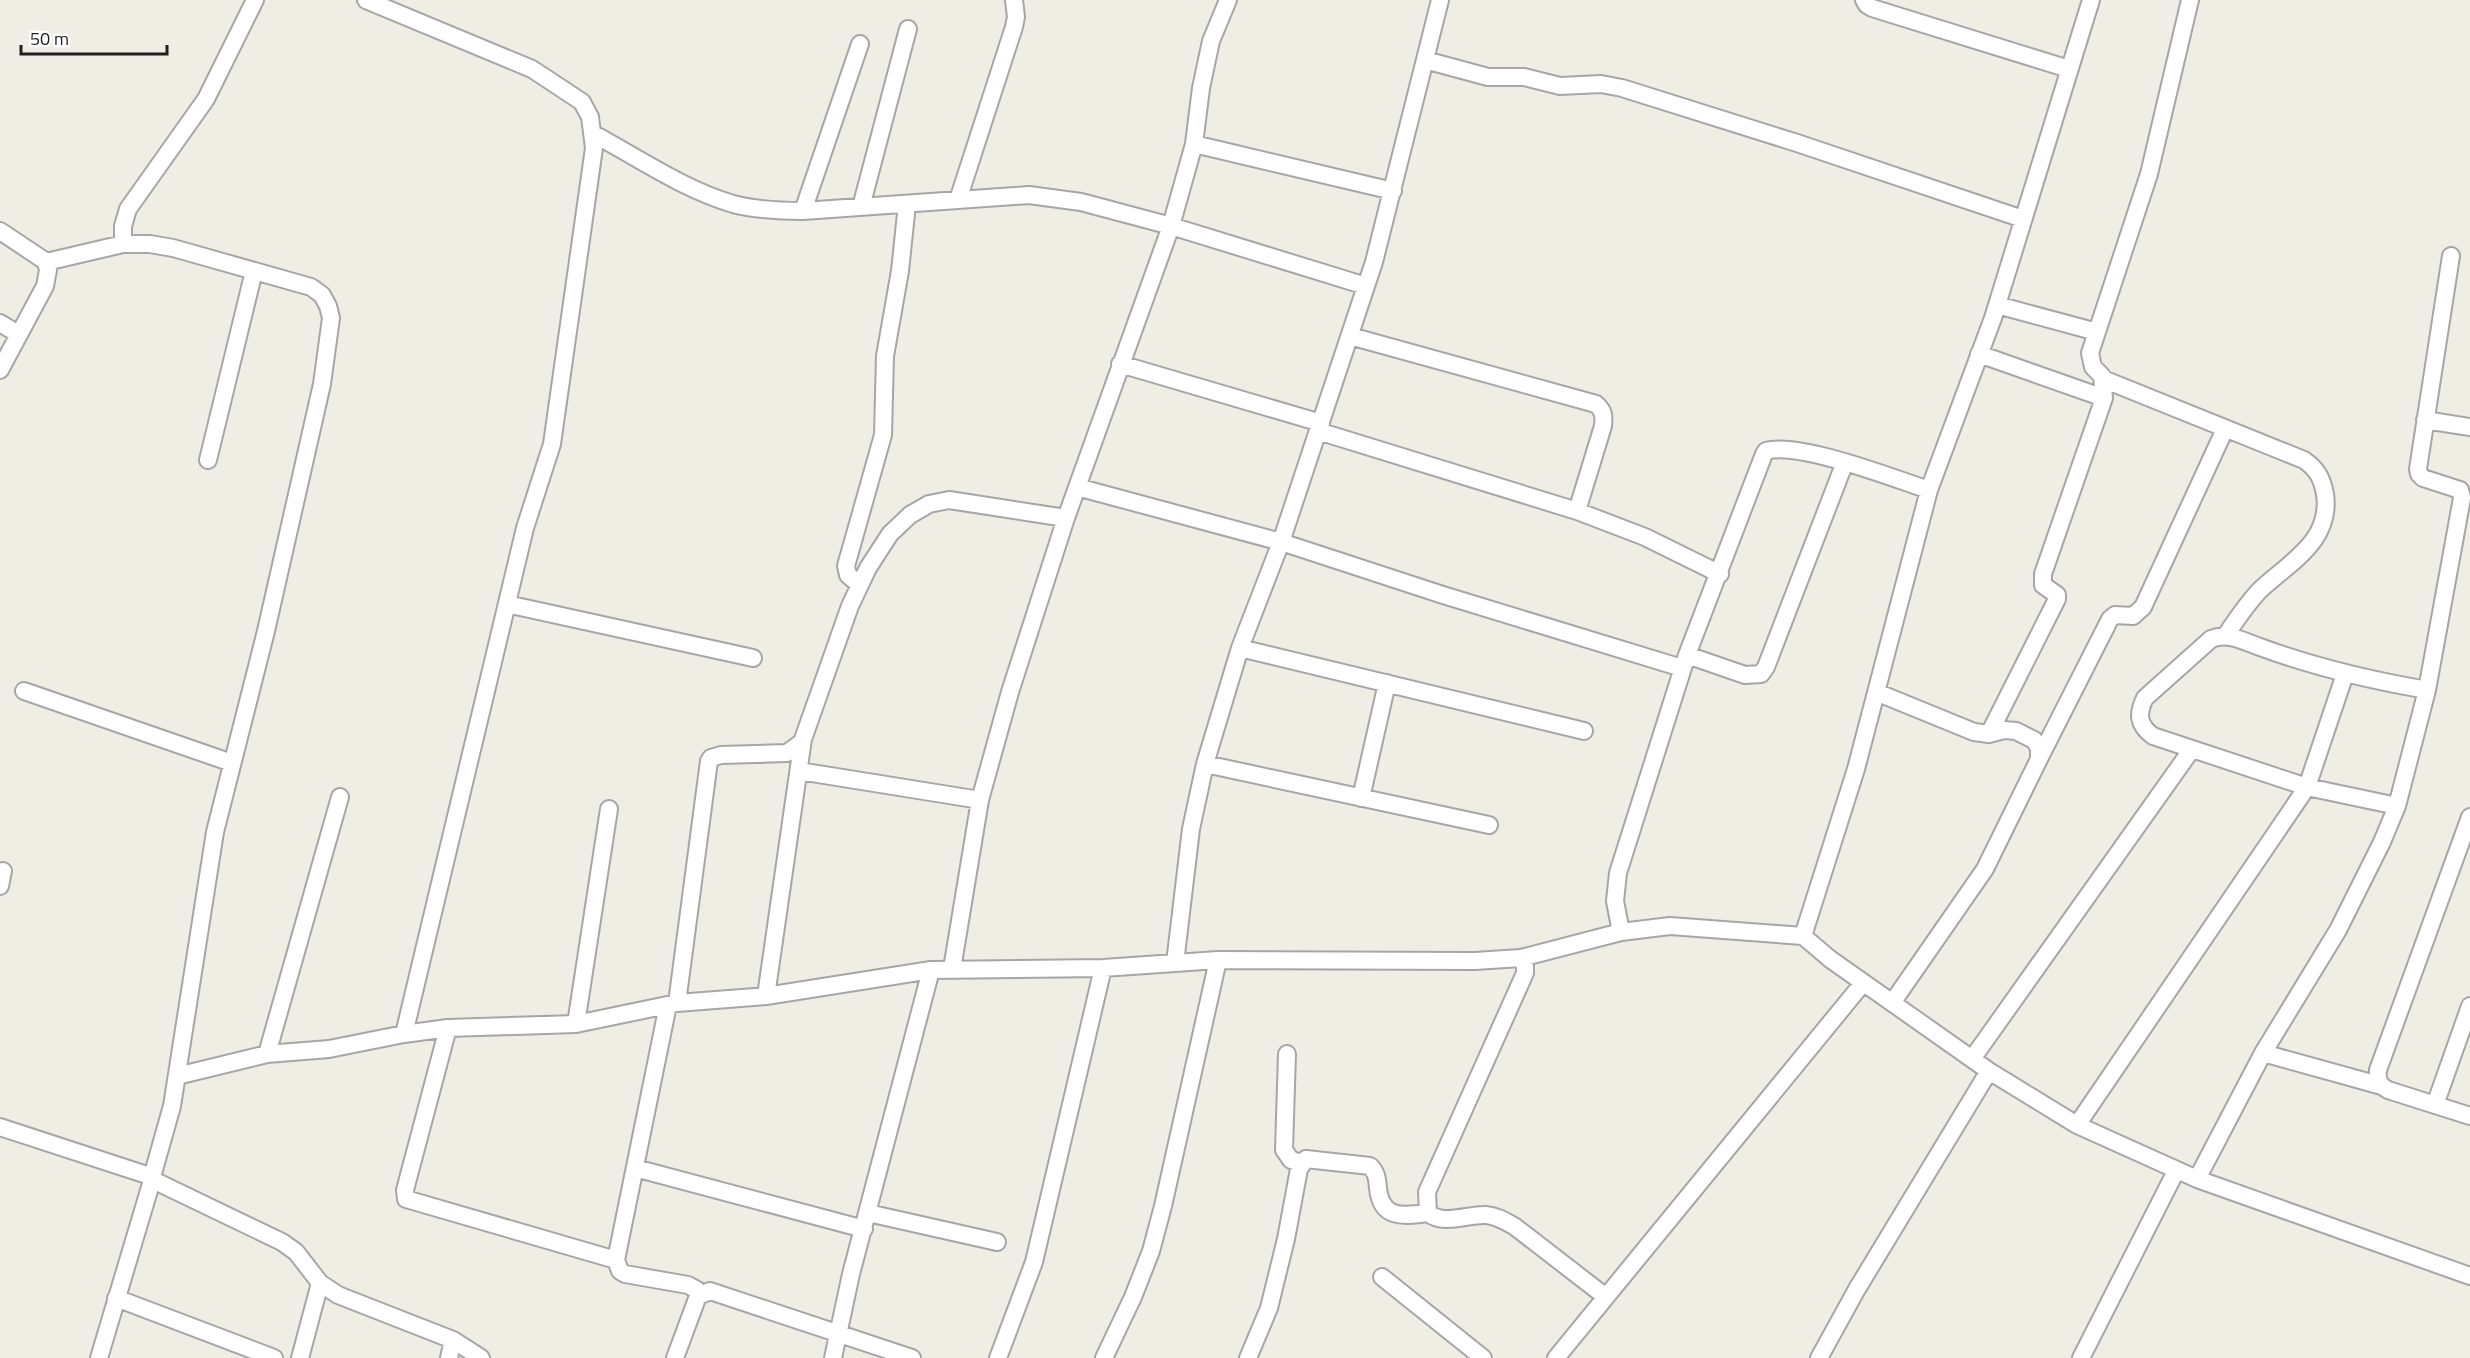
<svg xmlns="http://www.w3.org/2000/svg" width="2470" height="1358" font-family="'Titillium Web',sans-serif">
	<style>
		.lines { fill: none; stroke-linecap: round; stroke-linejoin: round }
		.minor-casing { stroke: #a6a6a6; stroke-width: 20 }
		.minor { stroke: #fff; stroke-width: 16 }
	</style>
	<rect width="100%" height="100%" fill="#f0ede5"/>
	<g class="lines">
		<defs>
			<path id="minor" d="M 366,0 L 532,69 L 582,102 L 590,117 L 594,148 L 552,444 L 525,528 L 404,1034
				M 1864,0 L 1867,5 L 1872,8 L 2069,69
				M 1425,60 L 1488,77 L 1524,77 L 1560,86 L 1601,84 L 1622,88 L 1797,143 L 2023,219
				M 592,133 C 638,158 683,189 733,204 C 756,210 780,211 803,211 L 1029,195 L 1081,202 L 1171,226 L 1366,286
				M 1194,144 L 1393,191
				M 958,200 L 1014,27 L 1016,17 L 1014,0
				M 861,207 L 908,29
				M 803,211 L 860,44
				M 0,231 L 42,259 L 46,262 L 48,270 L 45,286 L 0,370
				M 123,244 L 123,226 L 128,209 L 206,99 L 255,0
				M 46,262 L 123,244 L 150,244 L 173,248 L 311,287 L 322,295 L 328,306 L 331,318 L 322,384 L 266,631 L 215,832 L 172,1106 L 152,1177
				M 1997,305 L 2097,332
				M 0,323 L 18,334
				M 1350,336 L 1596,404 C 1604,411 1604,416 1603,426 L 1577,511
				M 1979,354 L 2104,398
				M 1120,364 L 1321,423
				M 2103,379 L 2304,460 C 2317,469 2322,478 2325,494 C 2332,542 2288,563 2259,591 C 2246,605 2236,620 2226,635
				M 2425,420 L 2470,427
				M 1318,431 L 1577,511 L 1645,537 L 1720,574
				M 208,460 L 254,271
				M 1077,487 L 1281,542 L 1443,595 L 1682,668
				M 860,585 L 848,575 L 846,566 L 883,435 L 885,356 L 900,271 L 907,204
				M 507,604 L 753,658
				M 1240,648 L 1584,731
				M 1687,655 L 1745,675 L 1761,674 L 1766,667 L 1845,462
				M 2345,674 L 2307,787 L 2153,736 C 2138,725 2137,714 2145,698 L 2211,639 C 2228,632 2243,641 2260,647 C 2314,667 2369,680 2427,690
				M 24,691 L 232,763
				M 1876,692 L 1974,732 L 1989,734 L 2004,730 L 2016,731 L 2034,740 L 2039,748 L 2039,759 L 1985,869 L 1892,1003
				M 1989,734 L 2057,599 L 2057,595 L 2043,585 L 2043,574 L 2104,398 L 2102,376 L 2093,367 L 2090,353 L 2149,174 L 2190,0
				M 2039,759 L 2110,619 L 2115,615 L 2133,616 L 2143,607 L 2225,429
				M 1205,764 L 1489,825
				M 799,771 L 980,800
				M 1361,798 L 1387,683
				M 2470,817 L 2378,1070 C 2377,1080 2379,1085 2388,1090 L 2470,1116
				M 0,886 L 3,871
				M 1621,932 L 1615,901 L 1618,873 L 1687,655 L 1764,454 L 1766,451 C 1798,441 1895,479 1929,490
				M 1803,936 L 1856,769 L 1929,490 L 1993,318 L 2091,0
				M 1521,958 L 1525,966 L 1525,973 L 1427,1192 L 1428,1213 C 1444,1226 1468,1214 1486,1215 C 1497,1216 1505,1221 1514,1226 L 1606,1297
				M 1175,963 L 1191,829 L 1205,764 L 1240,648 L 1281,542 L 1374,262 L 1440,0
				M 952,969 L 980,800 L 1010,692 L 1066,518 L 1171,226 L 1194,144 L 1201,88 L 1211,41 L 1228,0
				M 766,996 L 803,739
				M 677,1003 L 709,761 L 711,758 L 721,755 L 787,753 L 802,742 L 850,606 L 868,568 L 890,534 L 910,515 L 929,504 L 949,500 L 1066,518
				M 668,1005 L 616,1260 L 620,1271 L 625,1274 L 688,1285 L 697,1290 L 698,1296 L 675,1358
				M 576,1024 L 609,809
				M 448,1028 L 405,1190 L 406,1199 L 616,1260
				M 2263,1053 L 2382,1086
				M 267,1054 L 340,797
				M 1287,1054 L 1284,1150 L 1291,1160 L 1302,1163
				M 1972,1059 L 2192,749
				M 177,1076 L 267,1054 L 329,1049 L 404,1034 L 448,1028 L 576,1024 L 677,1003 L 766,996 L 931,970 L 1103,968 L 1218,960 L 1475,961 L 1521,958 L 1621,932 L 1670,926 L 1803,936 L 1830,959 L 1989,1071 L 2077,1125 L 2197,1179 L 2470,1276
				M 2435,1105 L 2470,1006
				M 2077,1125 L 2307,787 L 2397,806
				M 0,1127 L 153,1177 L 99,1358
				M 635,1168 L 864,1229
				M 2197,1179 L 2263,1053 L 2338,930 L 2382,842 L 2397,806 L 2427,690 L 2462,498 L 2460,490 L 2423,478 L 2419,474 L 2418,469 L 2451,256
				M 153,1180 L 282,1242 L 296,1252 L 320,1283 L 338,1295 L 453,1340 L 481,1358
				M 868,1213 L 997,1242
				M 1382,1277 L 1483,1358
				M 698,1296 L 710,1291 L 912,1358
				M 116,1298 L 274,1358
				M 300,1358 L 320,1283
				M 449,1358 L 453,1340
				M 833,1358 L 851,1274 L 931,970
				M 998,1358 L 1034,1262 L 1103,968
				M 1104,1358 L 1133,1297 L 1151,1251 L 1163,1206 L 1218,960
				M 1248,1358 L 1269,1308 L 1286,1239 L 1299,1169 L 1306,1159 L 1370,1166 C 1377,1173 1377,1179 1378,1188 C 1381,1220 1404,1216 1428,1213
				M 1556,1358 L 1863,983
				M 1819,1358 L 1857,1289 L 1989,1071
				M 2081,1358 L 2176,1171"/>
		</defs>
		<use href="#minor" class="minor-casing"/>
		<use href="#minor" class="minor"/>
	</g>
	<path d="M21 45v9h146v-9" fill="none" stroke="#1f1f1f" stroke-width="3"/>
	<text x="30" y="45" font-size="18" fill="#1f1f1f" stroke="#ffffff" stroke-width="4.5" paint-order="stroke">50 m</text>
</svg>
